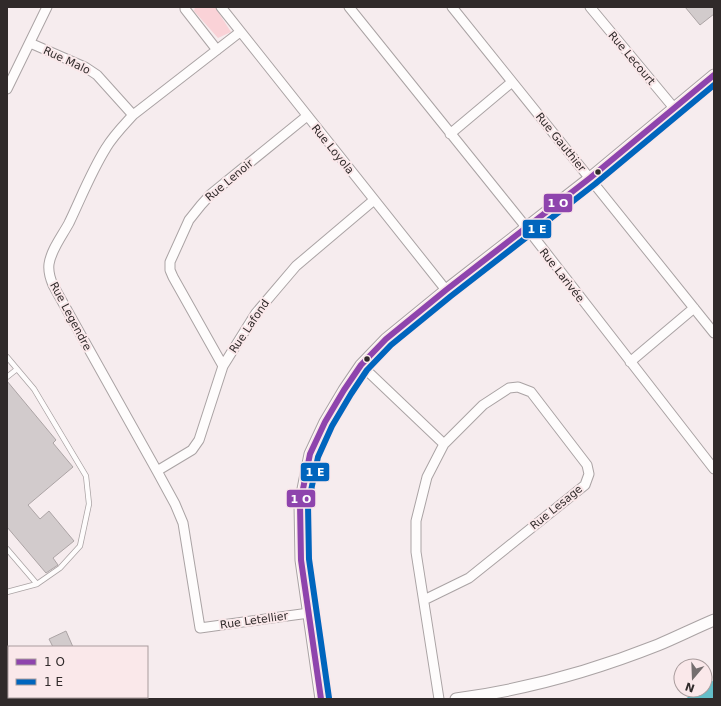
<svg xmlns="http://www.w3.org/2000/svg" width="721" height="706" font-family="'DejaVu Sans',sans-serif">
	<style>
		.green { fill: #fad2d7 }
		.water { fill: #64bec9 }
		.building { fill: #d2cbcc; stroke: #aca4a5 }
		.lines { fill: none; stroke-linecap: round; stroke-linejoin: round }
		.service-casing { stroke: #aaa3a4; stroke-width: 6 }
		.minor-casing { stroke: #aaa3a4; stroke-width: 11 }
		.tertiary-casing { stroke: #aaa3a4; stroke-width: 13 }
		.path { stroke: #d6d3d4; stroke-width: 1.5; stroke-dasharray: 2 3; stroke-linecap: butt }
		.service { stroke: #fefcfc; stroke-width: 4.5 }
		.minor { stroke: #fefcfc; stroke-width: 9 }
		.tertiary { stroke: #fefcfc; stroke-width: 11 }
		.bus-1-casing { stroke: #fae8ea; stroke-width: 9 }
		.bus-2-casing { stroke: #fae8ea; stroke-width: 9 }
		.bus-1 { stroke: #8e44ad; stroke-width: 6 }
		.bus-2 { stroke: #0065bd; stroke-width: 6 }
		.bus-dot { fill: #302a2a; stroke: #fae8ea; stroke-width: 1.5 }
		.labels { text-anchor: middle; stroke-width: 4; stroke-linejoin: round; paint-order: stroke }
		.street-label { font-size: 11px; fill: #302a2a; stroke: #fae8ea }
		.line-badge { stroke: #fae8ea; stroke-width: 1.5 }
		.badge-label { font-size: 11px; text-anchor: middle; font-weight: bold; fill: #fff }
	</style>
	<rect width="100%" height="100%" fill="#f6ecee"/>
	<path class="green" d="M 195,7 L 215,7 L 231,32 L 218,38 L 194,11 Z"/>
	<path class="water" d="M 714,680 L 714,699 L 685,699 L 699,690 L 705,690 L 705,686 Z"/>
	<path class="building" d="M 685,7 L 714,7 L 714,14 L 700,25 Z
		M 7,381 L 56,440 L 53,443 L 73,467 L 28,505 L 40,519 L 49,511 L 74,541 L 53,558 L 58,565 L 46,573 L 7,527 Z
		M 66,631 L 73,647 L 53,647 L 49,639 Z"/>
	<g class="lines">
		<defs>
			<path id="service" d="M 7,357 L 34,389 L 86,476 L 89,504 L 80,546 L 60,568 L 37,584
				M 7,377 L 17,369
				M 7,549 L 37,584 L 7,592"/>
			<path id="minor" d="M 185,7 L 185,9 L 217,50
				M 221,7 L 446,290
				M 349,7 L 526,227 L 714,469
				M 452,7 L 714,333
				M 590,7 L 674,108
				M 240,32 L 133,115 C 123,126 113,136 106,148 C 91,172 81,198 69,223 C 62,236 51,250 49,264 C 48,272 50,278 53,285 L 157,471 L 175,504 L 183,523 L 200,628 L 309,613
				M 30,43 L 85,67 L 97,75 L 133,115
				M 7,89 L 47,7
				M 450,134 L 512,82
				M 630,362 L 694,308
				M 361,365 L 444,444
				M 223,366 L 173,277 L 170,270 L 170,262 L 189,220 L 201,205 L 211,194 L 307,116
				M 157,471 L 192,450 L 199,440 L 223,366 L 256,313 L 296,266 L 374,200
				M 424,600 L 469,578 L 585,485 L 589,474 L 587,465 L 531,392 L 518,387 L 509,388 L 483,405 L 444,444 L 427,477 L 416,521 L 416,552 L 439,699"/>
			<path id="tertiary" d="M 321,699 L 301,560 L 300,504 L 310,454 L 325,422 L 344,390 L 361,365 L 386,339 L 446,290 L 590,178 L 714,75
				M 456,699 C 523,690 595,670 658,645 C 677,637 695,628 714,620"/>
		</defs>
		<use href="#service" class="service-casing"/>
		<use href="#minor" class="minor-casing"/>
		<use href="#tertiary" class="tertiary-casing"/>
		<path class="path" d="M 7,673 L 9,677
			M 20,697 L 21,699"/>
		<use href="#service" class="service"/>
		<use href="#minor" class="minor"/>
		<use href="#tertiary" class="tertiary"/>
		<defs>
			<path id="bus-1" d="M 321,699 L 301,560 L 300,504 L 310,454 L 325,422 L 344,390 L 361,365 L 386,339 L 446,290 L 590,178 L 714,75"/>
			<path id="bus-2" d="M 329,698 L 309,559 L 308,505 L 318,457 L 332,426 L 351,394 L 367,370 L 391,345 L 451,296 L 595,184 L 714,85"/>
		</defs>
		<use href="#bus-1" class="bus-1-casing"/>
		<use href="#bus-2" class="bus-2-casing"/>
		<use href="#bus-1" class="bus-1"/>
		<use href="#bus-2" class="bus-2"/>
	</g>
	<g class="bus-dot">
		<circle cx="598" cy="172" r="3.5"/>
		<circle cx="367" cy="359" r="3.5"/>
	</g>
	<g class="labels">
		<g class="street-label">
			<text transform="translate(632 58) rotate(50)" y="4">Rue Lecourt</text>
			<text transform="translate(67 60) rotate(25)" y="4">Rue Malo</text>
			<text transform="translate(561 142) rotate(51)" y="4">Rue Gauthier</text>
			<text transform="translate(333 149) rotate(51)" y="4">Rue Loyola</text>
			<text transform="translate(229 180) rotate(-40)" y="4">Rue Lenoir</text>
			<text transform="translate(562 275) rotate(52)" y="4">Rue Larivée</text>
			<text transform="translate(71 316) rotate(62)" y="4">Rue Legendre</text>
			<text transform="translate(249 326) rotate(-56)" y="4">Rue Lafond</text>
			<text transform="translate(556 507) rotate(-39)" y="4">Rue Lesage</text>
			<text transform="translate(254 620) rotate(-8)" y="4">Rue Letellier</text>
		</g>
	</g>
	<g class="line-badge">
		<rect x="543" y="193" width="30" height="20" rx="4" fill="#8e44ad"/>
		<rect x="522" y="219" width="30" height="20" rx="4" fill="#0065bd"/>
		<rect x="300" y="462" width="30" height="20" rx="4" fill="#0065bd"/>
		<rect x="286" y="489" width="30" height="19" rx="4" fill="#8e44ad"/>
	</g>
	<g class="badge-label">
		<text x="558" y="207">1 O</text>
		<text x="537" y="233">1 E</text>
		<text x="315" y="476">1 E</text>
		<text x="301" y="503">1 O</text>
	</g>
	<rect width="721" height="706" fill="none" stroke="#302a2a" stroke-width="16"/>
	<rect x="8" y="646" width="140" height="52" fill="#fae8ea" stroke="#a99c9d"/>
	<rect x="16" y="659" width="20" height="6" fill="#8e44ad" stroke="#a99c9d"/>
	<text x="44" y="666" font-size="12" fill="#302a2a">1 O</text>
	<rect x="16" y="679" width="20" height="6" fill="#0065bd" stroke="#a99c9d"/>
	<text x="44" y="686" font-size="12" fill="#302a2a">1 E</text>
	<g transform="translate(693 678) rotate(199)"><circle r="19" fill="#fae8ea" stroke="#a99c9d"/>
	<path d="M0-3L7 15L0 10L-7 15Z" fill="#756e6f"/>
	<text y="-6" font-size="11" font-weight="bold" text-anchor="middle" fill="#302a2a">N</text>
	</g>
</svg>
